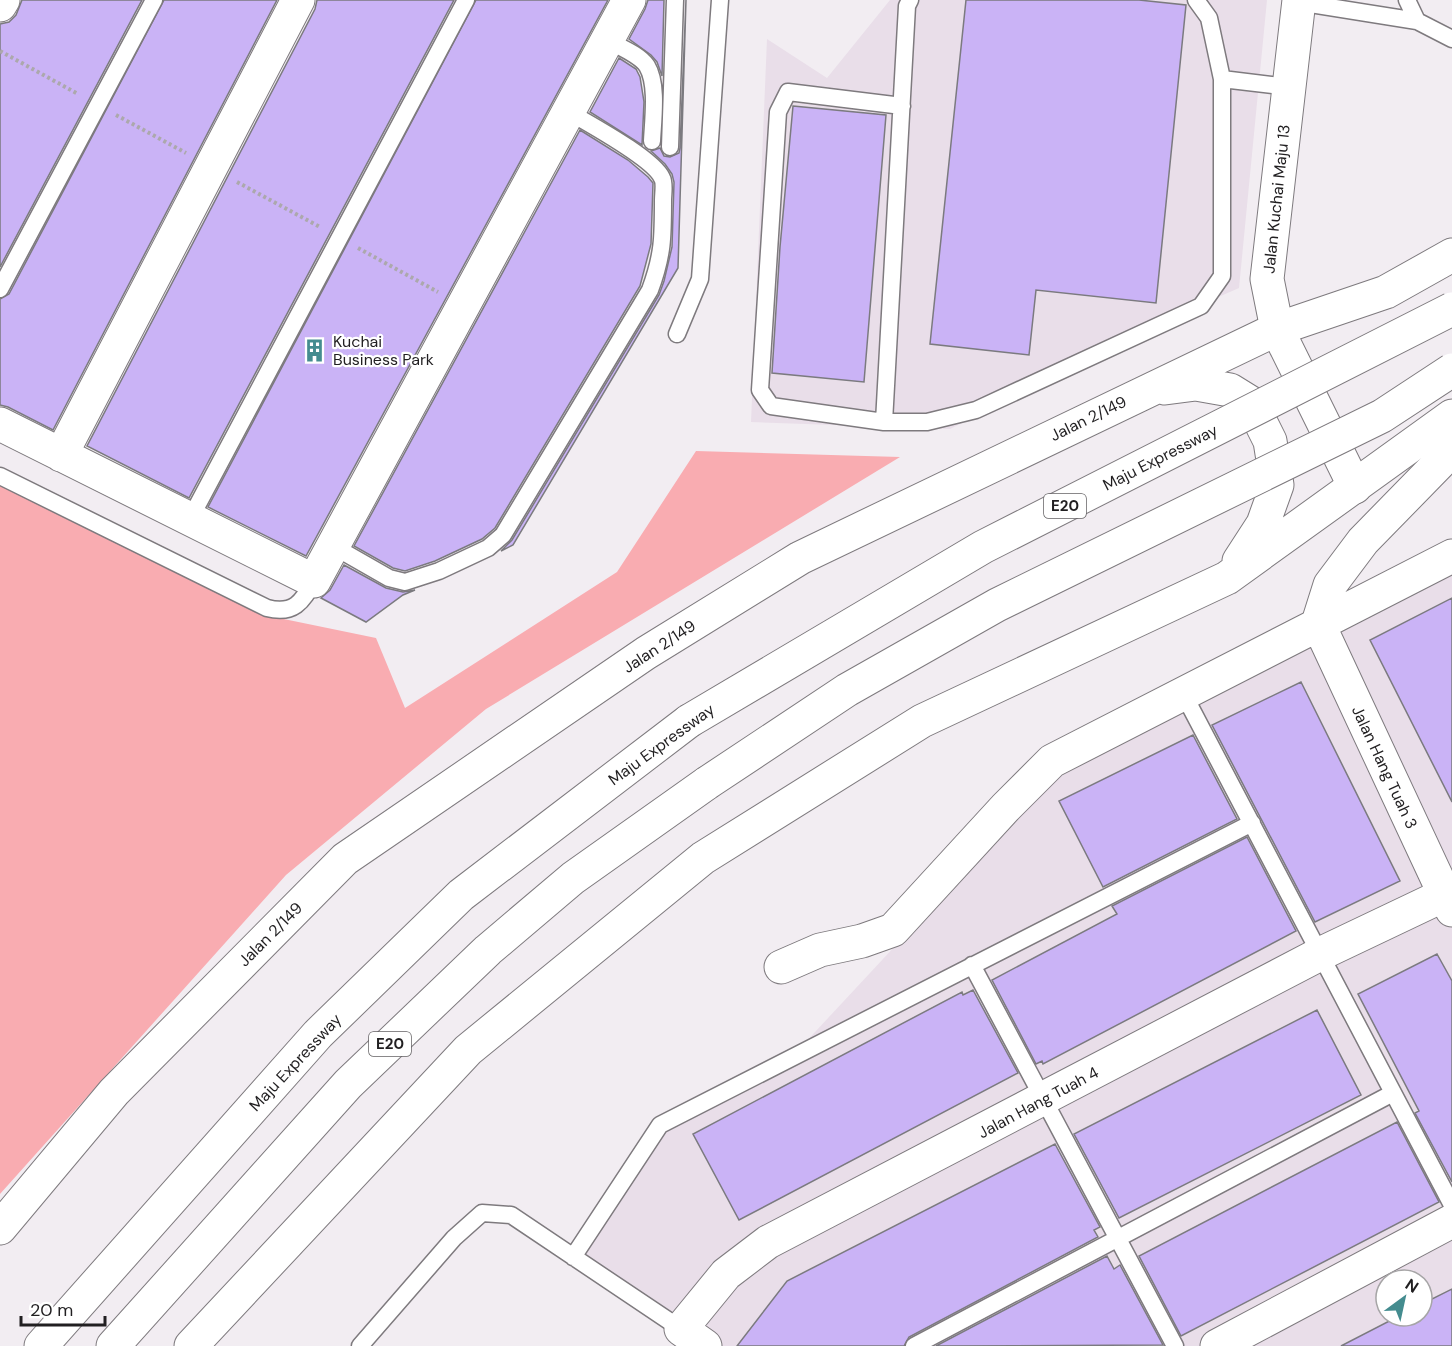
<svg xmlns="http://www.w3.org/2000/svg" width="1452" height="1346" font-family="'DM Sans',sans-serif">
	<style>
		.built { fill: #e9dee9; fill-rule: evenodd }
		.green { fill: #f9acb1 }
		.building { fill: #cab3f6; stroke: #7b7a7f; stroke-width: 1.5 }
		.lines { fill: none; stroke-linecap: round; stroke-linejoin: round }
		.lane-casing { stroke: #7e7a7e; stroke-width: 19 }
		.street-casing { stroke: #7e7a7e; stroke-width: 35 }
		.secondary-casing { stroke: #7e7a7e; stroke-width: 35 }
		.highway-casing { stroke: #7e7a7e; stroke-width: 35 }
		.path { stroke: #aca8ac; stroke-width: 4; stroke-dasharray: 3 3; stroke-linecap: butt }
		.lane { stroke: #fff; stroke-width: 16 }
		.street { stroke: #fff; stroke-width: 33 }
		.secondary { stroke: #fff; stroke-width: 33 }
		.highway { stroke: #fff; stroke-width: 33 }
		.highway-bridge-casing { stroke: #7e7a7e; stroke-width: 35; stroke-linecap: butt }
		.highway-bridge { stroke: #fff; stroke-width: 33 }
		.labels { text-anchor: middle; stroke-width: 4.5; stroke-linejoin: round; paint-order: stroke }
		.shield { fill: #fff; stroke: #646264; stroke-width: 1.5 }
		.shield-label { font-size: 15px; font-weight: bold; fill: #211f21 }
		.street-label { font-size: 16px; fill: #211f21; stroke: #fff }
		.poi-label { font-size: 16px; fill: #211f21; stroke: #fff; text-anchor: start }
	</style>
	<rect width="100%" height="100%" fill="#f2edf2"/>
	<path class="built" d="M 890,0 L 1267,0 L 1239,288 L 1168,319 L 950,429 L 751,422 L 767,39 L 827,78 Z
		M 1452,567 L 1452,1346 L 718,1346 L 584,1254 L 666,1131 L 775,1075 L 1058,771 ZM 1386,1280 L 1422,1280 L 1422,1316 L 1386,1316 Z"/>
	<path class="green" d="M 696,451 L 900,457 L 486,709 L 286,875 L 0,1194 L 0,484 L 274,617 L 376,638 L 405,708 L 617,572 Z"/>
	<path class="building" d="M 22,0 L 142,0 L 0,267 L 0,24 L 9,22 L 16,15 Z
		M 164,0 L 277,0 L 53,430 L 8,407 L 0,405 L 0,299 L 9,294 Z
		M 317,0 L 454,0 L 189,498 L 87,446 L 315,9 Z
		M 476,0 L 608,0 L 306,556 L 208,507 Z
		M 648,0 L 664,0 L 662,76 L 657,62 L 651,55 L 629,39 L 645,9 Z
		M 686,0 L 678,268 L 513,545 L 501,551 L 512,540 L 659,295 L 664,281 L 672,247 L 674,182 L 672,174 L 665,164 L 651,151 L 660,148 L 664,156 L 670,157 L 679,153 L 680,148 Z
		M 966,0 L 1139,0 L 1186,5 L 1156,303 L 1036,290 L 1029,355 L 930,344 Z
		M 619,58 L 636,69 L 640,77 L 644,102 L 642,145 L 590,112 Z
		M 793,106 L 886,115 L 864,382 L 772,373 L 780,247 Z
		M 580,130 L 628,160 L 648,177 L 653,183 L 651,244 L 640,286 L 495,528 L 482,539 L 435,561 L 405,571 L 393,568 L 354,546 Z
		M 344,565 L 386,588 L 403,592 L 415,590 L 403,595 L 366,622 L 321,598 L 330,590 Z
		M 1452,598 L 1452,802 L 1370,640 Z
		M 1301,682 L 1400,881 L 1315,922 L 1212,725 Z
		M 1193,735 L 1237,819 L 1103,887 L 1059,801 Z
		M 1247,837 L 1296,931 L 1043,1064 L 1042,1061 L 1036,1064 L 992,980 L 1117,914 L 1112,906 Z
		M 1437,954 L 1452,981 L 1452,1182 L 1415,1113 L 1419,1111 L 1358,994 Z
		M 973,990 L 1018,1073 L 739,1220 L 693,1134 L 962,992 L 963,995 Z
		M 1317,1010 L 1361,1095 L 1119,1218 L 1074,1134 Z
		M 1397,1122 L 1439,1202 L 1181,1336 L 1139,1256 Z
		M 1055,1144 L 1100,1227 L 1094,1230 L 1098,1237 L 909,1337 L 904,1346 L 737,1346 L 787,1281 Z
		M 1107,1256 L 1114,1269 L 1120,1265 L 1163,1345 L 936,1346 Z
		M 1452,1289 L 1452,1346 L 1341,1346 L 1399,1316 L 1422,1316 L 1422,1304 Z"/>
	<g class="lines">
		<defs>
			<path id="lane" d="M 910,0 L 907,6 L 884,422 L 927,422 L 976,410 L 1201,306 L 1222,276 L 1222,79 L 1209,18 L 1196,0
				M 1407,0 L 1417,21 L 1452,39
				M 1298,2 L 1417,21
				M 607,40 C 619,47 639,54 647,66 C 658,84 653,120 652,141
				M 1222,79 L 1289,87
				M 670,147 L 675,0
				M 0,289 L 154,0
				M 677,334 L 700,279 L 720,0
				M 884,422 L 771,406 L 760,390 L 778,112 L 788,92 L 902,106
				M 0,476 L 267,608 C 294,615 302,602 314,581
				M 190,519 L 466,0
				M 333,546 L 389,578 L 405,582 L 439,571 L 488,548 L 503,535 L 650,290 C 663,255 663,237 663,200 C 663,194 665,183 662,178 C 653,158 589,124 569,112
				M 1183,693 L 1452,1205
				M 972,965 L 1175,1346
				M 573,1257 L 660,1125 L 1252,823
				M 360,1346 L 454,1238 L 482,1213 L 511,1215 L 681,1329
				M 914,1346 L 1393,1093"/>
			<path id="street" d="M 1299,0 L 1267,279 L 1277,329 L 1355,487
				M 0,5 L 3,0
				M 0,424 L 314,581 L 629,0
				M 61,455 L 298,0
				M 1318,623 L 1452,910
				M 1318,623 L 1330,585 L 1363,541 L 1452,450
				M 781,967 L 820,950 L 862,941 L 893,930 L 1006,807 L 1052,761 L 1452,556
				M 705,1346 L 681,1329 L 726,1274 L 768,1242 L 1320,954 L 1444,895
				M 1217,1346 L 1452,1221"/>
			<path id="secondary" d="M 1165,388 L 1196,384 L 1230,390 L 1251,403 L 1270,441 L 1277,485 L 1263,524 L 1239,561
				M 0,1228 L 114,1092 L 345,859 L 646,653 L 800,558 L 1277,329 L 1386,292 L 1452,255
				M 191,1346 L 468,1050 L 703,858 L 922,721 L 1227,578 L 1452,416"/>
			<path id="highway" d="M 41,1346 L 318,1034 L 461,895 L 689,721
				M 113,1346 L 348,1084 L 488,950 L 573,878 L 707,783"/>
		</defs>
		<use href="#lane" class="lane-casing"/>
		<use href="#street" class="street-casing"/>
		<use href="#secondary" class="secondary-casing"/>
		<use href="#highway" class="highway-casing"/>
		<path class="path" d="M 0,51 L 78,94
			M 116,115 L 186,153
			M 237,182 L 320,227
			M 358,248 L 438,292"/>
		<use href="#lane" class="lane"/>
		<use href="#street" class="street"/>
		<use href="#secondary" class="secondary"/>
		<use href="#highway" class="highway"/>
		<defs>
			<path id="highway-bridge" d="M 689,721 L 983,547 L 1452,309
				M 707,783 L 847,690 L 997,605 L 1382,416 L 1452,370"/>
		</defs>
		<use href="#highway-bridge" class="highway-bridge-casing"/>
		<use href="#highway-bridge" class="highway-bridge"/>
	</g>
	<defs>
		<symbol id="building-bare" viewBox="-9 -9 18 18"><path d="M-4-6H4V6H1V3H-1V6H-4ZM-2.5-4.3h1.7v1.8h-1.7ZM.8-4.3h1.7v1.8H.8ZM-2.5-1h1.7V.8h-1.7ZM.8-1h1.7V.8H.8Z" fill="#448c8f" stroke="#fff" stroke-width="2.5" paint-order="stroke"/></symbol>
	</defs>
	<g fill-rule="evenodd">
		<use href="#building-bare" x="298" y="334" width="33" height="33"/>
	</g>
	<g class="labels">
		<g class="shield">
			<rect x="1044" y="494" width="42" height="24" rx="4.5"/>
			<rect x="369" y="1032" width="42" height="24" rx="4.5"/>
		</g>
		<g class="shield-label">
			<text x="1065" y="511">E20</text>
			<text x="390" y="1049">E20</text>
		</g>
		<g class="street-label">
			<text transform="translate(1276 199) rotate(-84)" y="6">Jalan Kuchai Maju 13</text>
			<text transform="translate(1088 418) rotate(-26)" y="6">Jalan 2/149</text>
			<text transform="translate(1160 457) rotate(-27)" y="6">Maju Expressway</text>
			<text transform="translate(659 646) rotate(-33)" y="6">Jalan 2/149</text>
			<text transform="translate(661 744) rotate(-36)" y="6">Maju Expressway</text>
			<text transform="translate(1385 767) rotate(65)" y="6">Jalan Hang Tuah 3</text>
			<text transform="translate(270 934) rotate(-45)" y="6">Jalan 2/149</text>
			<text transform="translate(295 1062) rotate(-47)" y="6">Maju Expressway</text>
			<text transform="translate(1038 1102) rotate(-28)" y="6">Jalan Hang Tuah 4</text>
		</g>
		<g class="poi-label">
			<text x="333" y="347">Kuchai<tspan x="333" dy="18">Business Park</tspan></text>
		</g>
	</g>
	<g transform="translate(1404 1298) rotate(33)"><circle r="28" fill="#ffffff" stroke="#a6a5a6" stroke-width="1.5"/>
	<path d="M0-4.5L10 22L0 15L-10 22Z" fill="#448c8f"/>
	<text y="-9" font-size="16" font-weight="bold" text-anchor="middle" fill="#211f21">N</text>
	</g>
	<path d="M21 1316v9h84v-9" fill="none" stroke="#211f21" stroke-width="3"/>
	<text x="30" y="1316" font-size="18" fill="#211f21" stroke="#ffffff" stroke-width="4.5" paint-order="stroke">20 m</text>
</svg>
